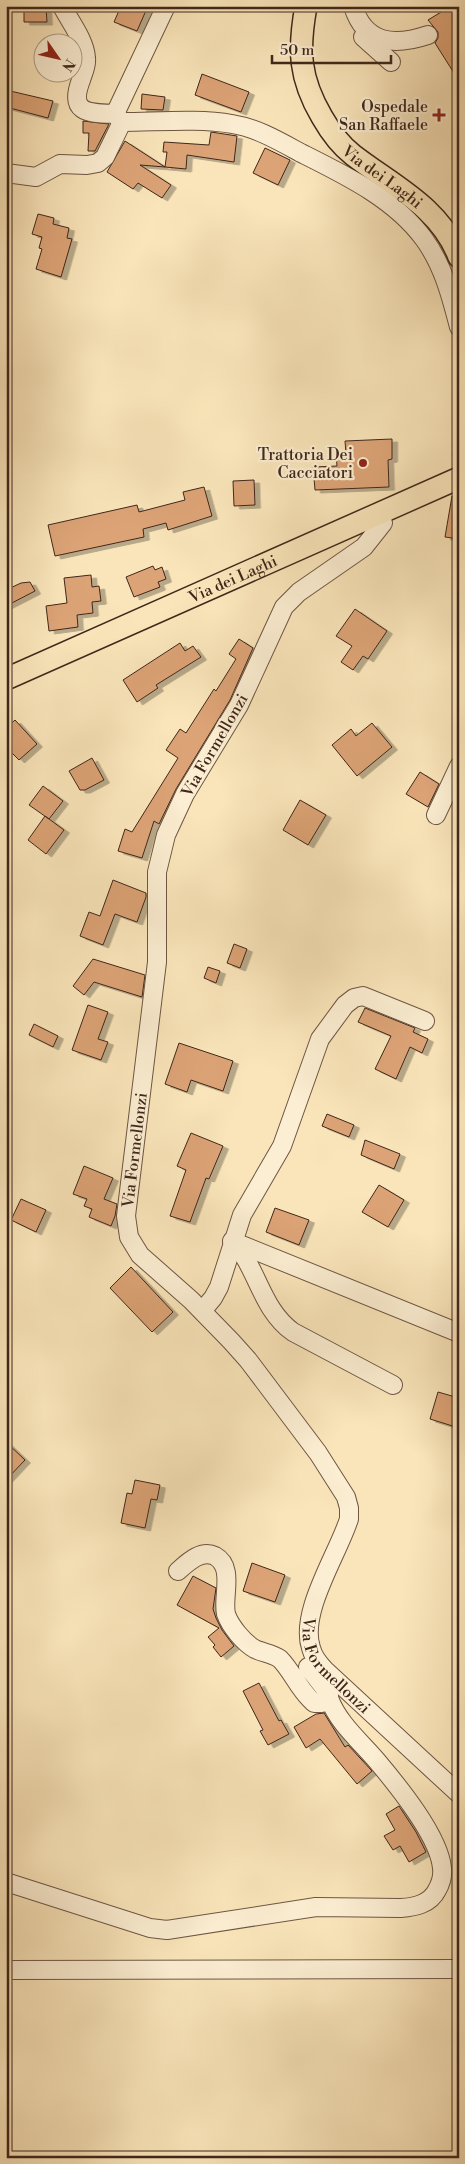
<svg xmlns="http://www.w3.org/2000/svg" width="465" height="2164" font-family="'Libre Bodoni',serif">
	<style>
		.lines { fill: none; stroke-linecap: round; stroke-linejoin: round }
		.stream { stroke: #798370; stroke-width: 5 }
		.building { fill: #dca376; stroke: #3f271b; filter: url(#shadow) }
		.minor-casing { stroke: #6e5643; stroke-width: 20 }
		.major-casing { stroke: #3f271b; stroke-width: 24 }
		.minor { stroke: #fceed2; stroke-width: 18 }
		.major { stroke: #fae5ba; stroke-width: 21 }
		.poi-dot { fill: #8f2418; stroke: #fceed2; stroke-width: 2 }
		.labels { text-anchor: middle; stroke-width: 4.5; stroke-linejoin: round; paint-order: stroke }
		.poi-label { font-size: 16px; fill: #3f271b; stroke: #fceed2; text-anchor: end }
		.street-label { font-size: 16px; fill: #3f271b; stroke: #fceed2 }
	</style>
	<defs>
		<filter id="shadow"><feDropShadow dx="5.5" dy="3" stdDeviation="0" flood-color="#0004"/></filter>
	</defs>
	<rect width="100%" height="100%" fill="#fae5ba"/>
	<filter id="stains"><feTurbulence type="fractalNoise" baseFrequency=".004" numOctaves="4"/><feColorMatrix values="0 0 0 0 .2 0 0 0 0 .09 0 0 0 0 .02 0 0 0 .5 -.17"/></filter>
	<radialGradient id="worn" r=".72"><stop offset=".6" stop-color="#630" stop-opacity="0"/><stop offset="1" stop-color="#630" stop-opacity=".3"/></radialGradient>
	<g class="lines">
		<path class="stream" d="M 455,455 L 459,456"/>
	</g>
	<path class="building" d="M 46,6 L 47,22 L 24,22 L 24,7 Z
		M 121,6 L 148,6 L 137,31 L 114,22 Z
		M 451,6 L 459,6 L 459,81 L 435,43 L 438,38 L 438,32 L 428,20 Z
		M 202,74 L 249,92 L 241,112 L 195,95 Z
		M 6,90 L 53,101 L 48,118 L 6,107 Z
		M 142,94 L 165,97 L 163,110 L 141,109 Z
		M 83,121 L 109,124 L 95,151 L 88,151 L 89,133 L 83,133 Z
		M 211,132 L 237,136 L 234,162 L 187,155 L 186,169 L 165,167 L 167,152 L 163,152 L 164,142 L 209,145 Z
		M 125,141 L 165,167 L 140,165 L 171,185 L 162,198 L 138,183 L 133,189 L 107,172 Z
		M 265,148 L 290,160 L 278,185 L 253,173 Z
		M 38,214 L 54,218 L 53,224 L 69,228 L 67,238 L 72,239 L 61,277 L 36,269 L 42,249 L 39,248 L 42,237 L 32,234 Z
		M 392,439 L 392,459 L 388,460 L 389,487 L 315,490 L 313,467 L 337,466 L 336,454 L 346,454 L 345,441 Z
		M 254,480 L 255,505 L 234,506 L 233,481 Z
		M 204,487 L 212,516 L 168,530 L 166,523 L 143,529 L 144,537 L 55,556 L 48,525 L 137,505 L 139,512 L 185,500 L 183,492 Z
		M 452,496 L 459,497 L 459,539 L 445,537 Z
		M 153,566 L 155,570 L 162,567 L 166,579 L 158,582 L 160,587 L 134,597 L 126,577 Z
		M 91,575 L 92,587 L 99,586 L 101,601 L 92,602 L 93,613 L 77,615 L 78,627 L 49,631 L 46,606 L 67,603 L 64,578 Z
		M 30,582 L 35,591 L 6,606 L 6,590 L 21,583 Z
		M 355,609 L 387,631 L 368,659 L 363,656 L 353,670 L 341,662 L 352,646 L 336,636 Z
		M 239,639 L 253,648 L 230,700 L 176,789 L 159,824 L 154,821 L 142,858 L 118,851 L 125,829 L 132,832 L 178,758 L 166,750 L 180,729 L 186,733 L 214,689 L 216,691 L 236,659 L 229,654 Z
		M 180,643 L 185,651 L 193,646 L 201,657 L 156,685 L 158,688 L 137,702 L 123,680 Z
		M 15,720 L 37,744 L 19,760 L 6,747 L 6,728 Z
		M 372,723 L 392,747 L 357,776 L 332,745 L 351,729 L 356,736 Z
		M 92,758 L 104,780 L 85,790 L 80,790 L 69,771 Z
		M 420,772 L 439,784 L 428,807 L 406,794 Z
		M 43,786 L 63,801 L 49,819 L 29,805 Z
		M 300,800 L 326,815 L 308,845 L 283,830 Z
		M 45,816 L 64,830 L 46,854 L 28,840 Z
		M 113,880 L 146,893 L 146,897 L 137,922 L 115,914 L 103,945 L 80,936 L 89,912 L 100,916 Z
		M 234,944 L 247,949 L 240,968 L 227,963 Z
		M 93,959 L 145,975 L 142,997 L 94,982 L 84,995 L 73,986 Z
		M 208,967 L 220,971 L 216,983 L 204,978 Z
		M 88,1005 L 108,1012 L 98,1039 L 108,1042 L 101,1060 L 72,1050 Z
		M 365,1008 L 415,1028 L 413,1032 L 428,1039 L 422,1053 L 410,1047 L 396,1079 L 375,1069 L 391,1036 L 358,1022 Z
		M 34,1024 L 58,1036 L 53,1047 L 29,1035 Z
		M 179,1043 L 233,1061 L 223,1091 L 191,1080 L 187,1092 L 165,1084 Z
		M 327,1114 L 354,1125 L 349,1137 L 322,1126 Z
		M 191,1133 L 223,1146 L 209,1179 L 206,1178 L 190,1222 L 170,1216 L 186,1170 L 177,1166 Z
		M 365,1140 L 400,1154 L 394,1169 L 361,1155 Z
		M 84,1166 L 113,1178 L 104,1199 L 117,1204 L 115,1216 L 111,1226 L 89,1217 L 92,1209 L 84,1206 L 87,1199 L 73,1194 Z
		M 379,1185 L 404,1200 L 388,1227 L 362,1212 Z
		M 21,1199 L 46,1210 L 36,1232 L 11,1220 Z
		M 275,1208 L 309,1220 L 299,1245 L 266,1232 Z
		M 131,1267 L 173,1312 L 152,1332 L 110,1288 Z
		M 438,1392 L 459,1398 L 459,1428 L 430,1419 Z
		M 6,1442 L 25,1460 L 6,1480 Z
		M 135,1480 L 160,1485 L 157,1500 L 151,1499 L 145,1528 L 121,1523 L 127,1493 L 132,1494 Z
		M 252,1563 L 285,1575 L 275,1602 L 243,1591 Z
		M 193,1576 L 216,1588 L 213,1609 L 216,1618 L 222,1630 L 234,1646 L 221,1657 L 213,1647 L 215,1645 L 208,1637 L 219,1628 L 177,1605 Z
		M 259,1683 L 279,1721 L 281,1720 L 289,1734 L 268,1745 L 260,1731 L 263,1730 L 243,1691 Z
		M 324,1713 L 345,1747 L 348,1745 L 372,1771 L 357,1784 L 320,1739 L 306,1748 L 294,1727 L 316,1714 Z
		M 399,1806 L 416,1832 L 426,1852 L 409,1862 L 400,1846 L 393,1850 L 384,1836 L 395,1830 L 386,1814 Z"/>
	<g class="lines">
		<defs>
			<g id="minor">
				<path d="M 62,6 C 70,22 85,40 86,58 C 87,66 83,73 81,80 C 68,114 89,113 115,114 L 122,122 C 156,122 199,118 232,124 C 257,128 279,141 301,153 C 345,175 395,199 424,239 C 443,265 451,296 459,327"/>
				<path d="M 353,6 C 365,45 395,46 428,35"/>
				<path d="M 363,37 L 391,62"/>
				<path d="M 115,114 L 166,6"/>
				<path d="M 6,173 L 36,177 L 60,164 L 87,165 L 98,163 L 105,157 L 122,122"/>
				<path id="s1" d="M 383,523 L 364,547 L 299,592 L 284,607 L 239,705 L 185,794 L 166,835 L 157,872 L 157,962 L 126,1216 L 129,1237 L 140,1255 L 191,1300 L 231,1341 L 248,1360 L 318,1453 L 346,1497 L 349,1508 L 349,1519 C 338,1554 299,1612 311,1648 C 313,1656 319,1664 325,1670 L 459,1794"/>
				<path d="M 436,815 L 459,766"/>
				<path d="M 232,1241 L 459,1333"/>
				<path d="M 233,1241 C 258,1269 261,1309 293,1332 L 393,1385"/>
				<path d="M 202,1311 L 213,1298 L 219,1287 L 242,1215 L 282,1146 L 320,1039 L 345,1005 L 354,998 L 363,996 L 425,1021"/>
				<path d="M 178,1571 C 187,1563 201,1549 215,1556 C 235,1567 222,1597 226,1614 C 230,1626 244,1643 255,1649 C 263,1653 272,1653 280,1659 C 291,1670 298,1687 310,1699 L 314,1703 L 322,1703 L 329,1698 L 329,1694 L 308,1667"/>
				<path d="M 6,1882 L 150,1928 L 167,1930 L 316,1907 L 401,1908 C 415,1907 430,1904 437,1890 C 441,1883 443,1876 442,1868 C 439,1836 398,1786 377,1761 C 360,1741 338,1723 329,1698"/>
				<path d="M 6,1970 L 459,1969"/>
			</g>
			<g id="major">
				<path id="s2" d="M 306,6 C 298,50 299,78 322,117 C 330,131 340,145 353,155 C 393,186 440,207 459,257"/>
				<path id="s3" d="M 6,679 L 459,478"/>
			</g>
		</defs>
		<use href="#minor" class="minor-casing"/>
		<use href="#major" class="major-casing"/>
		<use href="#minor" class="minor"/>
		<use href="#major" class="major"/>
	</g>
	<g class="poi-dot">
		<path d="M436.5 107.5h5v5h5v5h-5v5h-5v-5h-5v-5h5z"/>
		<circle cx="363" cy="463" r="5"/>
	</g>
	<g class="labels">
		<g class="poi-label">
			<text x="428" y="112">Ospedale<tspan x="428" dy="18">San Raffaele</tspan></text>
			<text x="353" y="460">Trattoria Dei<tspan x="353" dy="18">Cacciatori</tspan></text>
		</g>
		<g class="street-label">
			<text dy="6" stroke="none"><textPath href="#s2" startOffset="201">Via dei Laghi</textPath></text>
			<text dy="6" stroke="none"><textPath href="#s3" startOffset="248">Via dei Laghi</textPath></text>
			<text transform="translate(214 745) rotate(-60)" y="6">Via Formellonzi</text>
			<text transform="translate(134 1150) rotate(-83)" y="6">Via Formellonzi</text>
			<text dy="6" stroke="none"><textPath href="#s1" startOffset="1320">Via Formellonzi</textPath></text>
		</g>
	</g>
	<rect width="465" height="2164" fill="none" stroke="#fae5ba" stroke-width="25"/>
	<rect x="8" y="8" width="450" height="2149" fill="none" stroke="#3f271b" stroke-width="2.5"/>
	<rect x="12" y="12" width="440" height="2139" fill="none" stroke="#3f271b"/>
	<g transform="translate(58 58) rotate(124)"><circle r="24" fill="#fceed2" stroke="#b09e89"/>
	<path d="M0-4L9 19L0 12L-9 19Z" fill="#8f2418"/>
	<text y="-8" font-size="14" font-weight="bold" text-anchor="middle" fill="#3f271b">N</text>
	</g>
	<path d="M272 55v8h119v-8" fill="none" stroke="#3f271b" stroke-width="2.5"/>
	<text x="280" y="55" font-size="15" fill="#3f271b" stroke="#fceed2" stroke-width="4" paint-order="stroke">50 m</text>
	<rect width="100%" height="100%" filter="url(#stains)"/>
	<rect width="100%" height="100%" fill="url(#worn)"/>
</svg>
